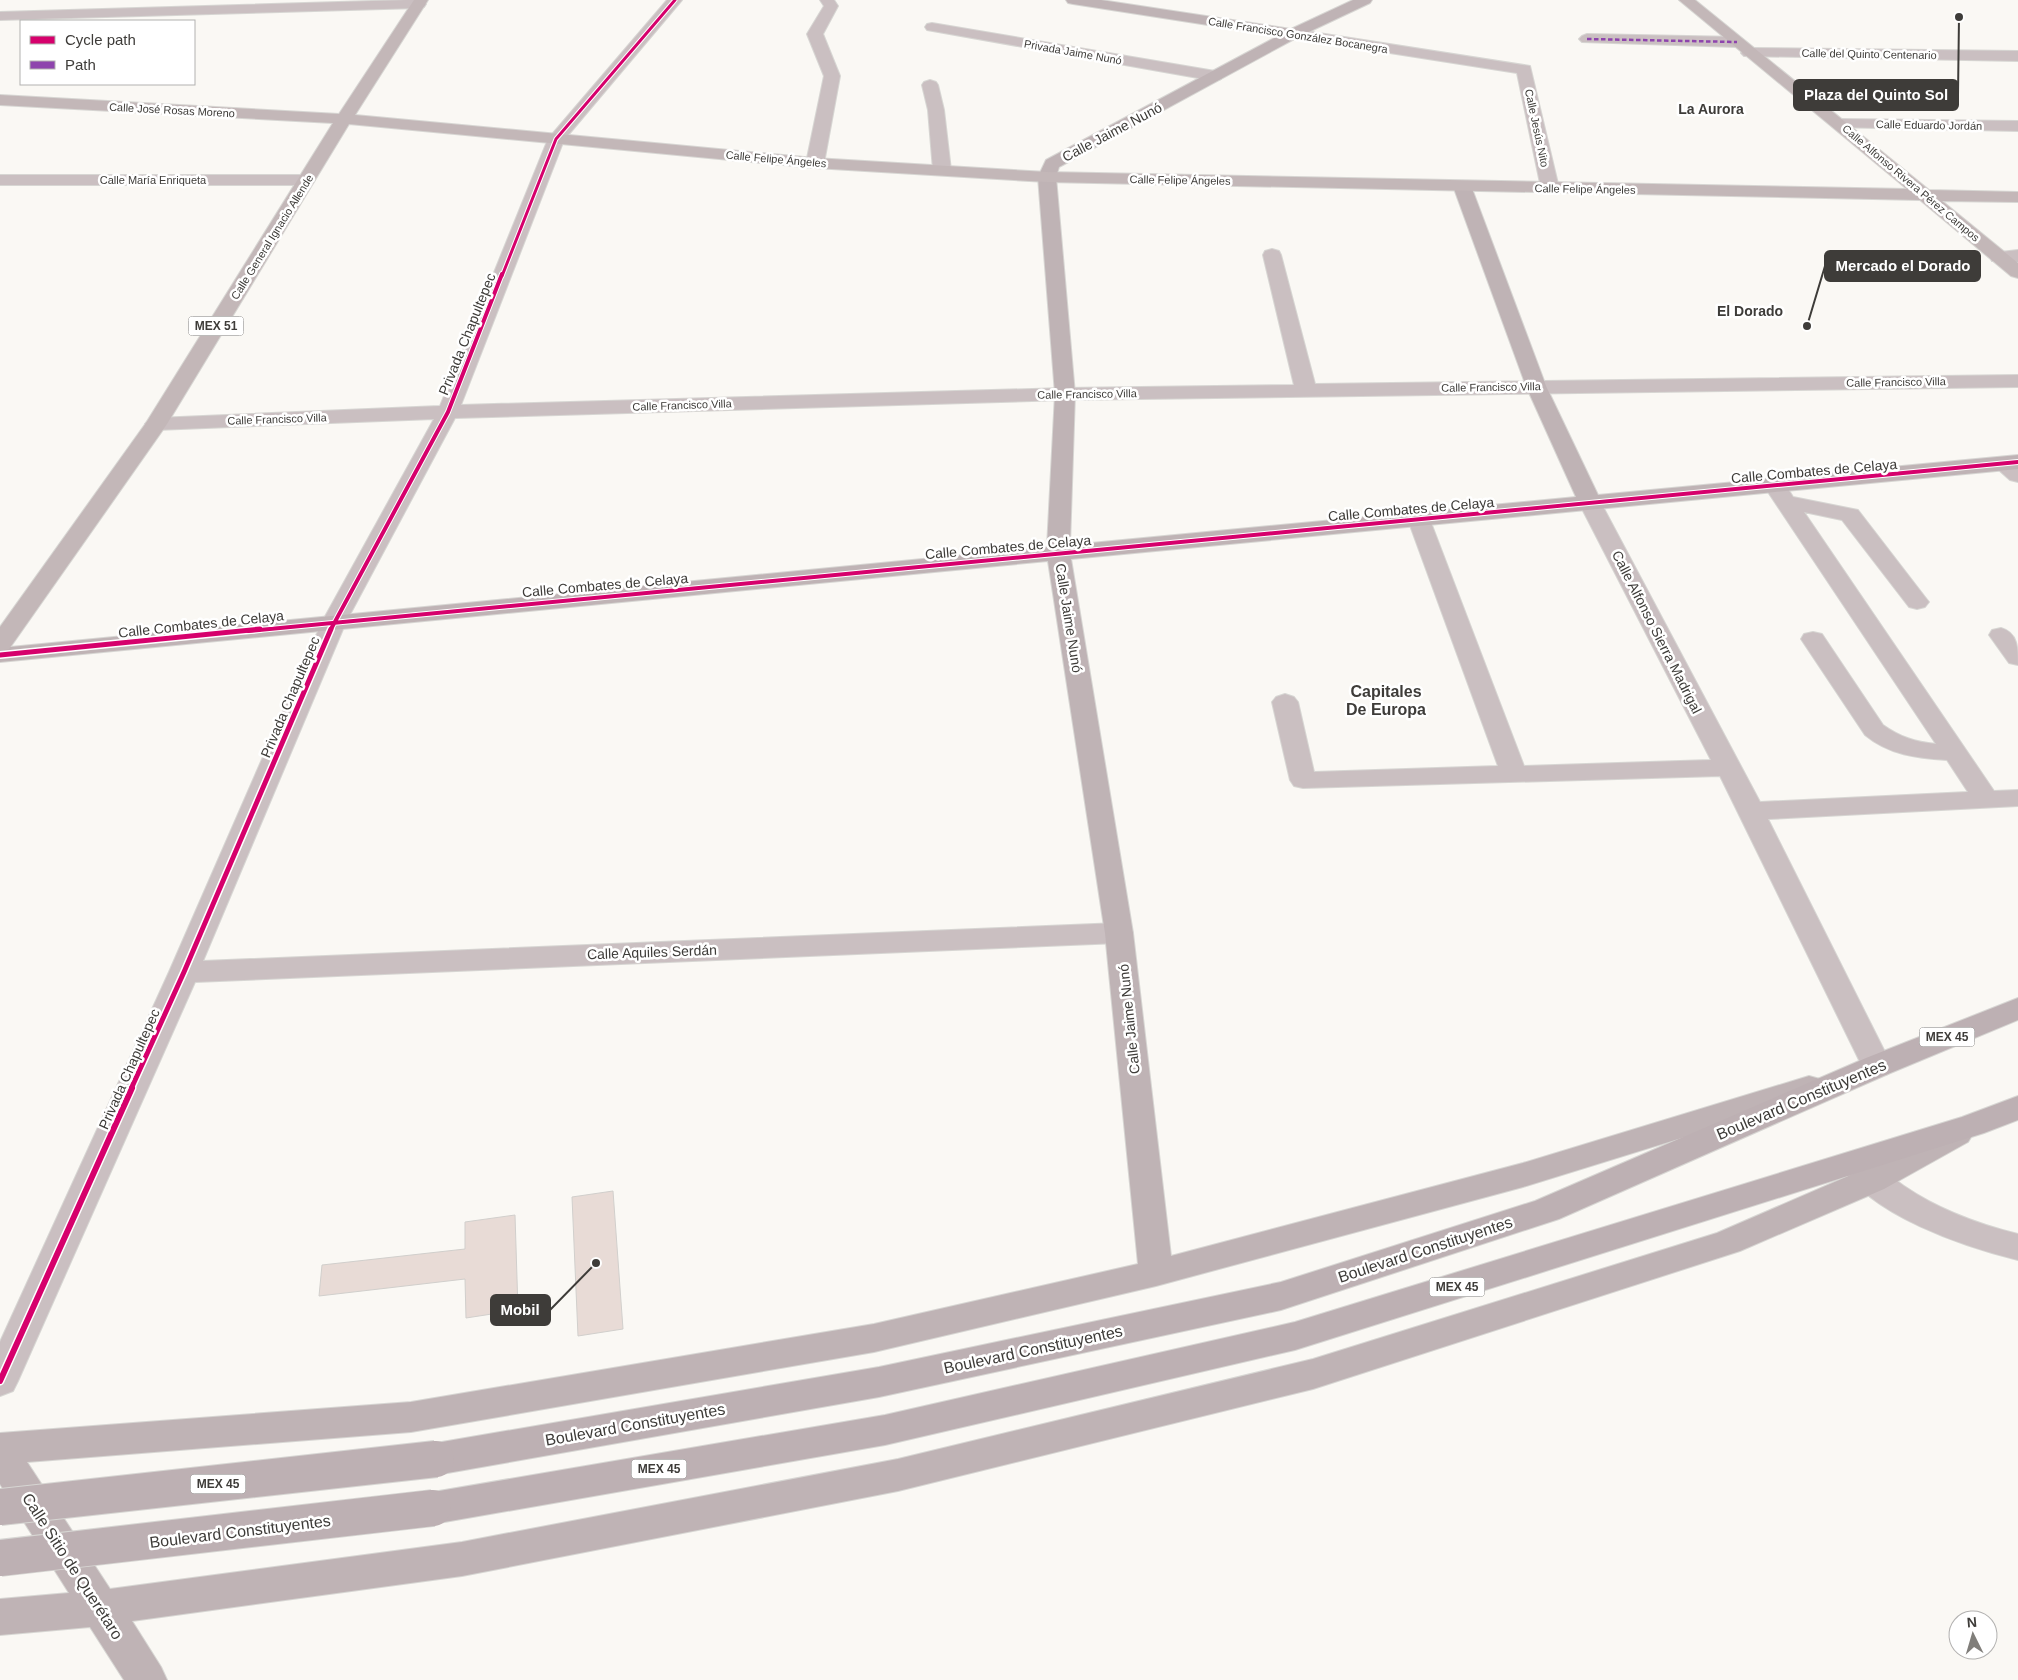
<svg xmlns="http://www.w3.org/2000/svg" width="2018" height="1680" font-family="Helvetica,sans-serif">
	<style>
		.building { fill: #e8dbd6; stroke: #d1cfcc }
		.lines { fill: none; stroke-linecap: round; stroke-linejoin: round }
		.street-casing { stroke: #d7d6d3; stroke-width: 2 }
		.secondary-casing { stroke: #d7d6d3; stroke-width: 2 }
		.primary-casing { stroke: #d7d6d3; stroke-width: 2 }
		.highway-casing { stroke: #d7d6d3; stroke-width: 2 }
		.street { fill: #cabfc1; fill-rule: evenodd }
		.secondary { fill: #bfb3b5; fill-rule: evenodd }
		.primary { fill: #c3b7b8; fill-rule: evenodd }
		.highway { fill: #bdb0b3; fill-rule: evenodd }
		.highway-bridge-casing { stroke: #d7d6d3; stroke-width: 38; stroke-linecap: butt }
		.highway-bridge { stroke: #bdb0b3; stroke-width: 36 }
		.quiet { stroke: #8e44ad; stroke-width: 2.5; stroke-dasharray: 4.5 2.5; stroke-linecap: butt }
		.cycleway-far3-casing { stroke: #fff; stroke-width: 5 }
		.cycleway-far2-casing { stroke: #fff; stroke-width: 6 }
		.cycleway-far1-casing { stroke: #fff; stroke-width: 8 }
		.cycleway-casing { stroke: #fff; stroke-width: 9 }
		.cycleway-far3 { stroke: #d6006c; stroke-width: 3 }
		.cycleway-far2 { stroke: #d6006c; stroke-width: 4 }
		.cycleway-far1 { stroke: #d6006c; stroke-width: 5 }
		.cycleway { stroke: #d6006c; stroke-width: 6 }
		.labels { text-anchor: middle; stroke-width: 5; stroke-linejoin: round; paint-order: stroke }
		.far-street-label { font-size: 11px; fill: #3e3c39; stroke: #fff }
		.shield { fill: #fff; stroke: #787674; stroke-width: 1 }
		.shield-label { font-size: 12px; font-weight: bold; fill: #3e3c39 }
		.far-quarter-label { font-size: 14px; font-weight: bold; fill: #3e3c39; stroke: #fff }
		.street-label { font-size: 14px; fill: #3e3c39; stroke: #fff }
		.quarter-label { font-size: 16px; font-weight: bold; fill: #3e3c39; stroke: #fff }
		.near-street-label { font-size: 16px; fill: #3e3c39; stroke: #fff }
		.leader { fill: none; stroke: #3e3c39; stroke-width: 2 }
		.callout-dot { fill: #3e3c39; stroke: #fff; stroke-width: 2 }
		.callout { fill: #3e3c39; stroke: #3e3c39; stroke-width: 2 }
		.callout-label { font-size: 15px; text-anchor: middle; font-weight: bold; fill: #fff }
	</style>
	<rect width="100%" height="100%" fill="#faf8f4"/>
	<path class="building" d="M 613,1191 L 623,1329 L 578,1336 L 572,1197 Z
		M 515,1215 L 518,1310 L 466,1318 L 465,1279 L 319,1296 L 322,1265 L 465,1249 L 465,1222 Z"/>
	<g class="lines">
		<defs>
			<path id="street" d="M 406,0 L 421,0 L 426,4 L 424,7 L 419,8 L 0,20 L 0,12 Z
				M 667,0 L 682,0 L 564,140 L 461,405 L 1065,388 L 1294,385 L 1263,255 L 1265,251 L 1272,249 L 1279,251 L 1281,255 L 1315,384 L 2018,375 L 2018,387 L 1065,400 L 455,418 L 346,622 L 203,961 L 1119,923 L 1129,926 L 1133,933 L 1129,940 L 1119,943 L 195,982 L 18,1381 L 13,1391 L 0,1396 L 0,1342 L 169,972 L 322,622 L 434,419 L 156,430 L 149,428 L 145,424 L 149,420 L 156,418 L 440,406 L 548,139 Z
				M 820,0 L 834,0 L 838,6 L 823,34 L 840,76 L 824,163 L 821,167 L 809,167 L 806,163 L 824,76 L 807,34 L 824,6 Z
				M 932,23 L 1215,71 L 1221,73 L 1223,76 L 1221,79 L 1215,81 L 927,30 L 925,27 L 927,24 Z
				M 1293,29 L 1530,66 L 1559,188 L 1556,192 L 1550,193 L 1544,192 L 1541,188 L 1517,73 L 1288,37 L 1285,34 L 1288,31 Z
				M 1587,34 L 1737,37 L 1742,39 L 1745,42 L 1742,45 L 1737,47 L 1582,42 L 1579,39 L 1582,36 Z
				M 1749,48 L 2018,51 L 2018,61 L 1744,56 L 1741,53 L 1744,50 Z
				M 930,80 L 936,82 L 938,85 L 944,110 L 951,170 L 948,174 L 942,175 L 936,174 L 933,170 L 928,110 L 922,85 L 924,82 Z
				M 1839,119 L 2018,121 L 2018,131 L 1833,127 L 1831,124 L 1833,121 Z
				M 0,175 L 306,175 L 312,176 L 315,180 L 312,184 L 306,185 L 0,185 Z
				M 2018,250 L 2018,262 L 1992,261 L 1990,257 L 1992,253 Z
				M 2003,457 L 2011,459 L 2018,465 L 2018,482 L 2010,480 L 1992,464 L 1995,459 Z
				M 1775,479 L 1783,481 L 1793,497 L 1858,510 L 1925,597 L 1929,602 L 1925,607 L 1917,609 L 1909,607 L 1842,520 L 1804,512 L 1994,791 L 2018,790 L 2018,806 L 1768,819 L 1892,1066 L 1888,1074 L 1877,1077 L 1866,1074 L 1862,1066 L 1720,776 L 1303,788 L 1294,786 L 1290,780 L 1272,702 L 1276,697 L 1285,694 L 1294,697 L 1298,702 L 1314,772 L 1498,766 L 1408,520 L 1411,515 L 1419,513 L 1427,515 L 1430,520 L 1524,766 L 1711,760 L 1579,503 L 1582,498 L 1590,496 L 1598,498 L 1601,503 L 1760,802 L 1968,792 L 1947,760 C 1917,758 1889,755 1865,735 L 1801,639 L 1804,634 L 1813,632 L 1822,634 L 1883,725 C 1900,737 1915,742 1936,744 L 1764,486 L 1767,481 Z
				M 2001,628 C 2018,633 2018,648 2018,665 L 2009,663 L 1989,635 L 1992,630 Z
				M 1857,1153 C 1875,1159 1888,1175 1904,1186 C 1939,1210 1978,1224 2018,1234 L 2018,1260 C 1965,1247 1869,1215 1841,1165 L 1846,1156 Z"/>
			<path id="secondary" d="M 1066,0 L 1101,0 L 1291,29 L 1353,0 L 1372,0 L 1370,3 L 1298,37 L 1059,167 L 1056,177 L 1075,394 L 1070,545 L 1576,497 L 1526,386 L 1453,186 L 1456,182 L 1462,181 L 1468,182 L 1471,186 L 1546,386 L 1598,495 L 2018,455 L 2018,469 L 1071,559 L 1133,933 L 1171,1256 L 1523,1163 L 1809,1076 L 1820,1079 L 1825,1087 L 1820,1095 L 1523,1187 L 1156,1286 L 874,1352 L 411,1432 L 27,1462 L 110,1589 L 462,1542 L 898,1459 L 1313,1359 L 1717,1233 L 1860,1171 L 1946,1126 L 1957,1122 L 1968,1126 L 1973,1134 L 1968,1142 L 1884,1189 L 1740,1251 L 1313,1389 L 898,1491 L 462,1576 L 132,1621 L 161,1667 L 167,1680 L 124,1680 L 90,1627 L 0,1635 L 0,1599 L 69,1593 L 0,1484 L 0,1433 L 411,1402 L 874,1324 L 1138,1264 L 1105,933 L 1048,561 L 0,662 L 0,648 L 1047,547 L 1055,394 L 1038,177 L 1046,160 L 1278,36 L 1073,4 L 1068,3 Z"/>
			<path id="primary" d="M 414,0 L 428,0 L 355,115 L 815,158 L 1047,172 L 1907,189 L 1679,0 L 1695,0 L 1929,190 L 2018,192 L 2018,202 L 1942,201 L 2018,263 L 2018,278 L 2011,276 L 1920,200 L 1047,182 L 815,168 L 349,124 L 167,424 L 9,649 L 0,651 L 0,627 L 146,423 L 333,123 L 0,105 L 0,95 L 339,114 Z"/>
			<path id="highway" d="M 2018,998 L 2018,1020 L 1888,1074 L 1559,1219 L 1281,1310 L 879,1397 L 436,1475 L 423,1470 L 417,1459 L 423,1448 L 436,1443 L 879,1367 L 1281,1282 L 1535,1201 L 1866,1058 Z
				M 2018,1096 L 2018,1120 L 1984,1133 L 1295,1350 L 885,1445 L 433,1524 L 420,1520 L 414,1508 L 420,1496 L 433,1492 L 885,1415 L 1295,1322 L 1962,1117 Z"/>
		</defs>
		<use href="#street" class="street-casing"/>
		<use href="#secondary" class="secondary-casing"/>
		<use href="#primary" class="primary-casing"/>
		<use href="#highway" class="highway-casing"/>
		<use href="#street" class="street"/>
		<use href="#secondary" class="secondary"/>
		<use href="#primary" class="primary"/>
		<use href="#highway" class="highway"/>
		<defs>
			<path id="highway-bridge" d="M 0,1507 L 436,1459
				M 0,1558 L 433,1508"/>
		</defs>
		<use href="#highway-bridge" class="highway-bridge-casing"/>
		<use href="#highway-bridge" class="highway-bridge"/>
		<path class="quiet" d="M 1587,39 L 1737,42"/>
		<defs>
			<path id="cycleway-far3" d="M 502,276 L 556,139 L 675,0"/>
			<path id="cycleway-far2" d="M 248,631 L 2018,462
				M 330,631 L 448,412 L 502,274"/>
			<path id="cycleway-far1" d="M 0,655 L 260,629
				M 131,1089 L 184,972 L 331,629"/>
			<path id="cycleway" d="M 0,1381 L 132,1088"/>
		</defs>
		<use href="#cycleway-far3" class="cycleway-far3-casing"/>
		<use href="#cycleway-far2" class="cycleway-far2-casing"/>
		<use href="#cycleway-far1" class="cycleway-far1-casing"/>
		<use href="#cycleway" class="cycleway-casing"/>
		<use href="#cycleway-far3" class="cycleway-far3"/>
		<use href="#cycleway-far2" class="cycleway-far2"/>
		<use href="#cycleway-far1" class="cycleway-far1"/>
		<use href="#cycleway" class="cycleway"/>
	</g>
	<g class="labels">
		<g class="far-street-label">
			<text transform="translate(1298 35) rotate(9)" y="4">Calle Francisco González Bocanegra</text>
			<text transform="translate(1073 52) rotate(10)" y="4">Privada Jaime Nunó</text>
			<text transform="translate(1869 54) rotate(1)" y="4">Calle del Quinto Centenario</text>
			<text transform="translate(172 110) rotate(3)" y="4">Calle José Rosas Moreno</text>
			<text transform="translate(1929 125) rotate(1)" y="4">Calle Eduardo Jordán</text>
			<text transform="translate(1537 128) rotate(78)" y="4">Calle Jesús Nito</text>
			<text transform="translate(776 159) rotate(5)" y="4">Calle Felipe Ángeles</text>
			<text x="153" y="184">Calle María Enriqueta</text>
			<text transform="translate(1180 180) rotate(1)" y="4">Calle Felipe Ángeles</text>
			<text transform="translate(1911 183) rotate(40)" y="4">Calle Alfonso Rivera Pérez Campos</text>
			<text transform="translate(1585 189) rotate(1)" y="4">Calle Felipe Ángeles</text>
			<text transform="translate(272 237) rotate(-58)" y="4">Calle General Ignacio Allende</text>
			<text transform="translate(1896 382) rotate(-1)" y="4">Calle Francisco Villa</text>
			<text transform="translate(1491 387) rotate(-1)" y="4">Calle Francisco Villa</text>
			<text transform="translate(1087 394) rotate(-1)" y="4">Calle Francisco Villa</text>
			<text transform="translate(682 405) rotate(-2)" y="4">Calle Francisco Villa</text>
			<text transform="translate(277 419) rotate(-2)" y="4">Calle Francisco Villa</text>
		</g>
		<g class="shield">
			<rect x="188.5" y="316.5" width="55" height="19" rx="4"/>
			<rect x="1919.5" y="1027.5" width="55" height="19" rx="4"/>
			<rect x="1429.5" y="1277.5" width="55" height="19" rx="4"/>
			<rect x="631.5" y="1459.5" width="55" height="19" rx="4"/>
			<rect x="190.5" y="1474.5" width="55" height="19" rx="4"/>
		</g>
		<g class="shield-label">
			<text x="216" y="330">MEX 51</text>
			<text x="1947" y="1041">MEX 45</text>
			<text x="1457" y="1291">MEX 45</text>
			<text x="659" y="1473">MEX 45</text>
			<text x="218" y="1488">MEX 45</text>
		</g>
		<g class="far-quarter-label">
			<text x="1711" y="114">La Aurora</text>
			<text x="1750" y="316">El Dorado</text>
		</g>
		<g class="street-label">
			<text transform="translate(1112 132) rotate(-28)" y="5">Calle Jaime Nunó</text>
			<text transform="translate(467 334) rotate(-68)" y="5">Privada Chapultepec</text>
			<text transform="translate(1814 471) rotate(-5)" y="5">Calle Combates de Celaya</text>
			<text transform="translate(1411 509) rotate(-5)" y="5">Calle Combates de Celaya</text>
			<text transform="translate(1008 547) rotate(-5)" y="5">Calle Combates de Celaya</text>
			<text transform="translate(605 585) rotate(-5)" y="5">Calle Combates de Celaya</text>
			<text transform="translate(1069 618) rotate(81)" y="5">Calle Jaime Nunó</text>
			<text transform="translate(201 624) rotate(-6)" y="5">Calle Combates de Celaya</text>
			<text transform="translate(1657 632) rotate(63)" y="5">Calle Alfonso Sierra Madrigal</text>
			<text transform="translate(290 697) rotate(-67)" y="5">Privada Chapultepec</text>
			<text transform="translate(652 952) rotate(-2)" y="5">Calle Aquiles Serdán</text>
			<text transform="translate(1129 1019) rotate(-96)" y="5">Calle Jaime Nunó</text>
			<text transform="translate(129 1069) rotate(-66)" y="5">Privada Chapultepec</text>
		</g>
		<g class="quarter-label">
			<text x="1386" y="697">Capitales<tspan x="1386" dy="18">De Europa</tspan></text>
		</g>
		<g class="near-street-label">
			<text transform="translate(1801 1099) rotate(-23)" y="6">Boulevard Constituyentes</text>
			<text transform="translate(1425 1249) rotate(-18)" y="6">Boulevard Constituyentes</text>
			<text transform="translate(1033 1349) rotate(-12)" y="6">Boulevard Constituyentes</text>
			<text transform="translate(635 1424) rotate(-10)" y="6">Boulevard Constituyentes</text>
			<text transform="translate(240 1531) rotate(-7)" y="6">Boulevard Constituyentes</text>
			<text transform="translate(73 1566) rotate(57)" y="6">Calle Sitio de Querétaro</text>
		</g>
	</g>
	<path class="leader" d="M1959 17L1958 95M1807 326L1825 266M596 1263L550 1310"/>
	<g class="callout-dot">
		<circle cx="1959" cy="17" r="5"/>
		<circle cx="1807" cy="326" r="5"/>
		<circle cx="596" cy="1263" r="5"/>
	</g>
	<g class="callout">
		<rect x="1794" y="80" width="164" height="30" rx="5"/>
		<rect x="1825" y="251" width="155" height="30" rx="5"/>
		<rect x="491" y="1295" width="59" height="30" rx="5"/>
	</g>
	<g class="callout-label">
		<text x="1876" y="100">Plaza del Quinto Sol</text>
		<text x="1903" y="271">Mercado el Dorado</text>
		<text x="520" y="1315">Mobil</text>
	</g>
	<rect x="20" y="20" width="175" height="65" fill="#ffffff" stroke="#b2b1b0"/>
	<rect x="30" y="36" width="25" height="8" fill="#d6006c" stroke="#b2b1b0"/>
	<text x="65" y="45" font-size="15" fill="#3e3c39">Cycle path</text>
	<rect x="30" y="61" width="25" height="8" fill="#8e44ad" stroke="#b2b1b0"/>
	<text x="65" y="70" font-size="15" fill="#3e3c39">Path</text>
	<g transform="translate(1973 1635) rotate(355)"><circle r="24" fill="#ffffff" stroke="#b2b1b0"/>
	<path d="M0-4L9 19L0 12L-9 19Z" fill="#807e7a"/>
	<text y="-8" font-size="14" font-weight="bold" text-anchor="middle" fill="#3e3c39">N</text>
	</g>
</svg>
